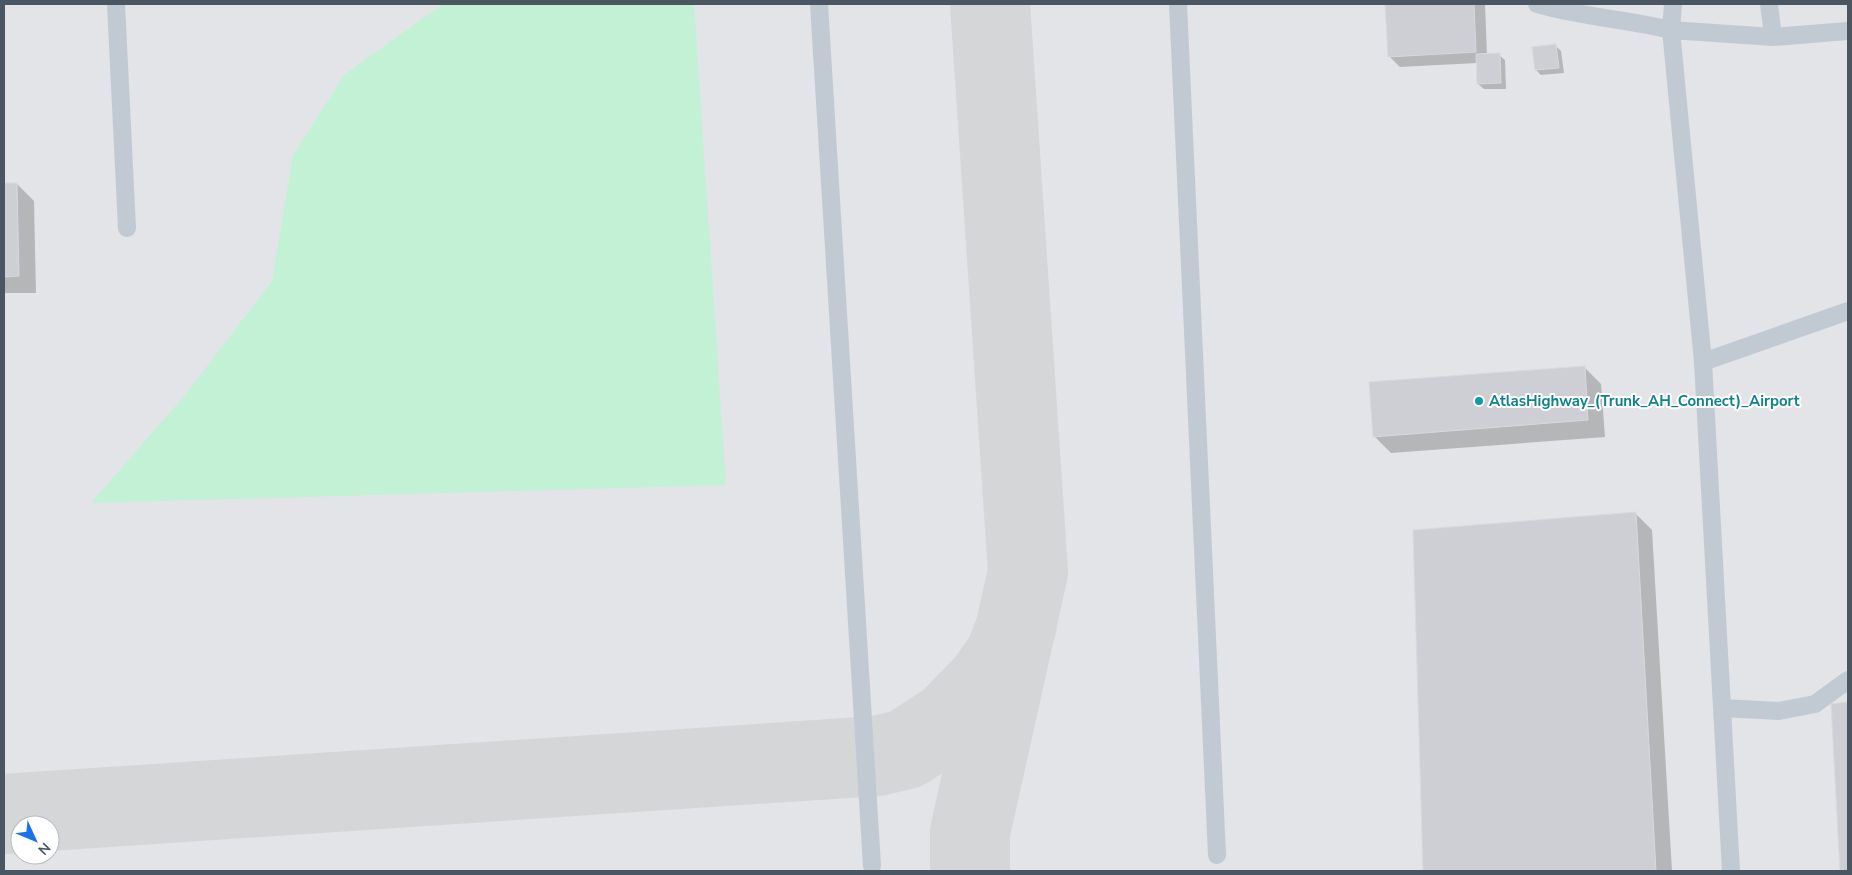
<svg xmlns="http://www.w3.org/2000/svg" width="1852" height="875" font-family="'Nunito Sans',sans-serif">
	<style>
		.airport { fill: #e2e4e7; fill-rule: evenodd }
		.green { fill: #c3f1d5 }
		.shadow { fill: #0003 }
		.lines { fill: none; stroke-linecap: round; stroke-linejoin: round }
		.taxiway { stroke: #d5d6d8; stroke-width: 80 }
		.building { fill: #cdcfd5; stroke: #d7d9de }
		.service { stroke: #c1cad2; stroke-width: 18 }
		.culture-dot { fill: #0f9aa8; stroke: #fff; stroke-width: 2 }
		.labels { text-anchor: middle; stroke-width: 4; stroke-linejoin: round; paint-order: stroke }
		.culture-label { font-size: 15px; font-weight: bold; fill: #0d838f; stroke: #fff; text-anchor: start }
	</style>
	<rect width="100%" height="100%" fill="#f5f3f3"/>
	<path class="airport" d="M 4,4 L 1848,4 L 1848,871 L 4,871 ZM 20,825 L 50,825 L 50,855 L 20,855 Z"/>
	<path class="green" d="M 443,4 L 694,4 L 726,485 L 91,503 L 186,394 L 272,281 L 293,155 L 345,74 Z"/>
	<path class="shadow" d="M 1387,4 L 1485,4 L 1487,55 L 1499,55 L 1505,60 L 1506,89 L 1484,89 L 1478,84 L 1477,63 L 1400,67 L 1389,56 Z
		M 1556,46 L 1561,51 L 1564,73 L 1541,75 L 1536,70 Z
		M 4,184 L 17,184 L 34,201 L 36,293 L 4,293 Z
		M 1584,367 L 1601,384 L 1605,437 L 1391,453 L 1374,436 Z
		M 1635,513 L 1652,530 L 1672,871 L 1425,871 L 1415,532 Z
		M 1848,704 L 1848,871 L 1841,871 L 1833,705 Z"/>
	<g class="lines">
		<path class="taxiway" d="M 4,814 L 877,756 L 906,749 L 949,721 L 986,683 L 1005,656 L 1017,625
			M 970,871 L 970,832 L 1028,572 L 990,4"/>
	</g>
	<path class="building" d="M 1385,4 L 1474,4 L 1476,52 L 1388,57 Z
		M 1556,44 L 1559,68 L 1535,70 L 1532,47 Z
		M 1500,53 L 1501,83 L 1477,84 L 1476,54 Z
		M 4,183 L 17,183 L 19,276 L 4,277 Z
		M 1585,366 L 1588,420 L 1373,437 L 1369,382 Z
		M 1636,512 L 1656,871 L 1423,871 L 1413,530 Z
		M 1848,702 L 1848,871 L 1840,871 L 1831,704 Z"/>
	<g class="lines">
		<path class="service" d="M 116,4 L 127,228
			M 819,4 L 872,866
			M 1178,4 L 1217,855
			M 1537,4 C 1580,17 1627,19 1671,30 L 1673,4
			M 1769,4 L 1773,37
			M 1703,362 L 1848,311
			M 1722,708 L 1779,711 L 1815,704 L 1848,680
			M 1731,871 L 1703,362 L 1671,30 L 1773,37 L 1848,31"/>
	</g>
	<circle class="culture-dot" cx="1479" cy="401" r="5"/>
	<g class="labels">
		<g class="culture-label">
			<text x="1489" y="406">AtlasHighway_(Trunk_AH_Connect)_Airport</text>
		</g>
	</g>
	<rect width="1852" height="875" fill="none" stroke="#4a5661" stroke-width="10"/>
	<g transform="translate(35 840) rotate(134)"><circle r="24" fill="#ffffff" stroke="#b7bbc0"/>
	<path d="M0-4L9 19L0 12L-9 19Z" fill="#1a73e8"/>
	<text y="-8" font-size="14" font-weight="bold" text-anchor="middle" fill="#4a5661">N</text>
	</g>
</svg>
